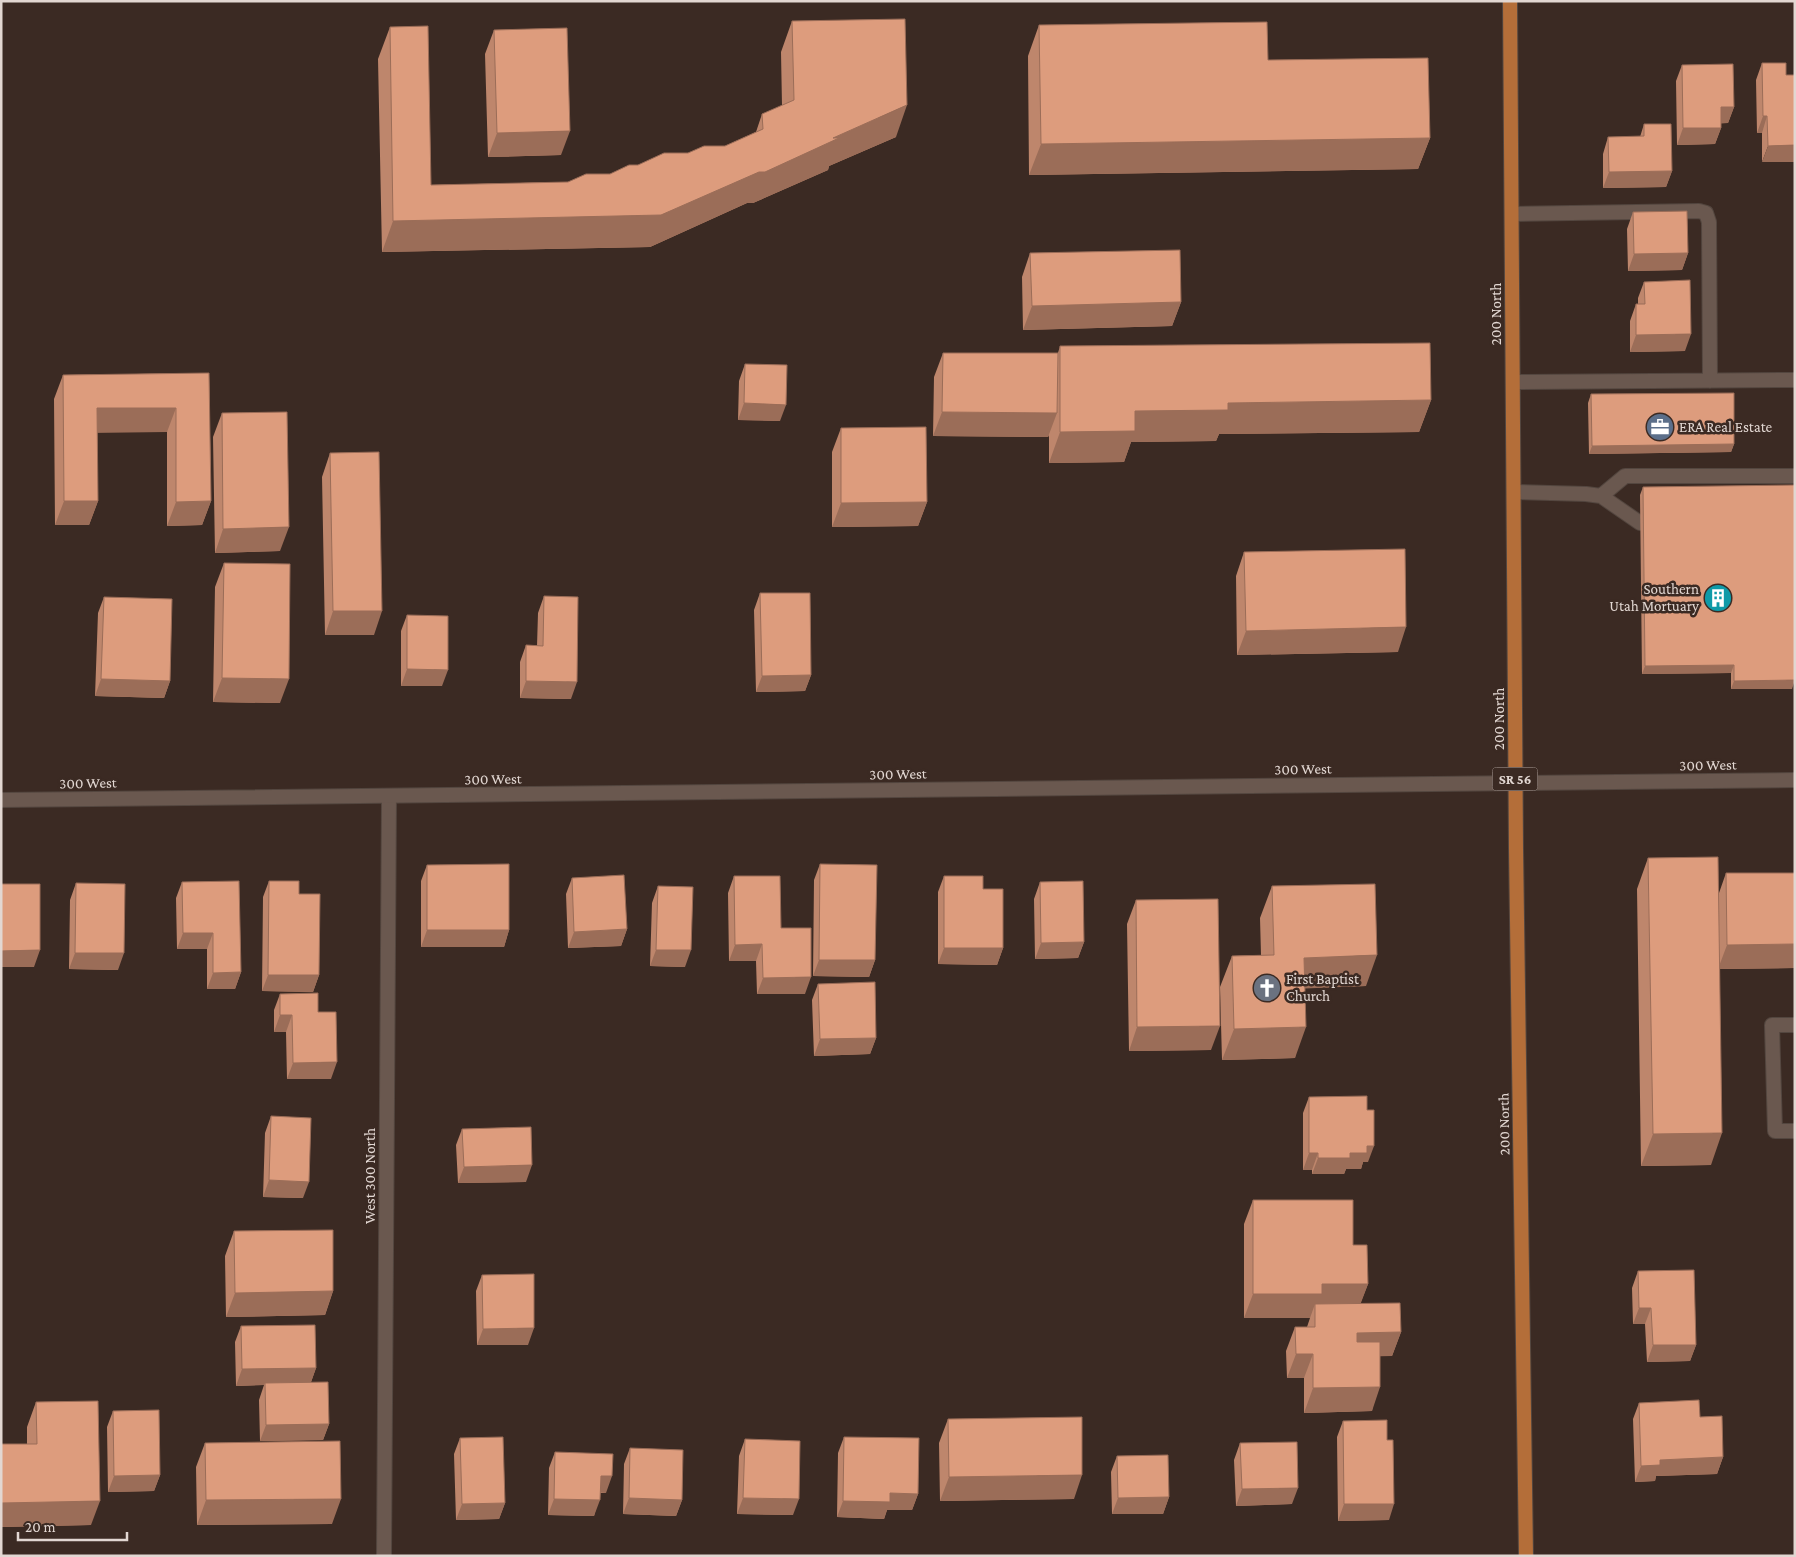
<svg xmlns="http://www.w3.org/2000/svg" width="1796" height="1557" font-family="'Crimson Pro',serif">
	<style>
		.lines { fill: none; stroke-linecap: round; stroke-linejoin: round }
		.service-casing { stroke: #53463f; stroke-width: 16 }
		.minor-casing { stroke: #53463f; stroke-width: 16 }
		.tertiary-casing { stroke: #53463f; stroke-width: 16 }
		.primary-casing { stroke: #53463f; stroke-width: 16 }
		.service { stroke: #6a584f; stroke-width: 14 }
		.minor { stroke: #6a584f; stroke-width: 14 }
		.tertiary { stroke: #6a584f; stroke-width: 14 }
		.primary { stroke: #b46e39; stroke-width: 14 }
		.wall { fill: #be866c }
		.shaded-wall { fill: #9b6d58 }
		.building { fill: #dd9c7d; stroke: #9b6d58 }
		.labels { text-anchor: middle; stroke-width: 5; stroke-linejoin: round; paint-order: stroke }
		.shield { fill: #3b2a23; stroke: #b0a39e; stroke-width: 1 }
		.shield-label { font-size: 14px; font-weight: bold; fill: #e2d7d2 }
		.street-label { font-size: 15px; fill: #e2d7d2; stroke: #3b2a23 }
		.poi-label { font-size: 15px; fill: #e2d7d2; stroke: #3b2a23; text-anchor: start }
	</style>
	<rect width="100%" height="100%" fill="#3b2a23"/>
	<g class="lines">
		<defs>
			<path id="service" d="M 1512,214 L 1699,211 L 1706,213 L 1709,222 L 1710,381
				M 1513,382 L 1795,380
				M 1514,492 L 1586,494 L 1601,496 L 1640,523
				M 1601,496 L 1625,476 L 1795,476
				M 1795,1025 L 1772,1025 L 1775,1131 L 1795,1131"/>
			<path id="minor" d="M 384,1556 L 389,796"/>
			<path id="tertiary" d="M 1,800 L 1795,780"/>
			<path id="primary" d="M 1510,1 L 1516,849 L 1526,1556"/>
		</defs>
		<use href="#service" class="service-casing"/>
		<use href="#minor" class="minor-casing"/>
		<use href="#tertiary" class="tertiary-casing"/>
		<use href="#primary" class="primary-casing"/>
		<use href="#service" class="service"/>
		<use href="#minor" class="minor"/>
		<use href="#tertiary" class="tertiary"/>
		<use href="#primary" class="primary"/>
	</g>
	<path class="wall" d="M 792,21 L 896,137 L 829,166 L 828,170 L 753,203 L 747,203 L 650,247 L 382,252 L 378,59 L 390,27 L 431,185 L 568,182 L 610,174 L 638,165 L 688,153 L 725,146 L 756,132 L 762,114 L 782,106 L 781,52 Z
		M 1039,25 L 1268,60 L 1430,138 L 1418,169 L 1029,175 L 1028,56 Z
		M 494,30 L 561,155 L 488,157 L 485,54 Z
		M 1762,63 L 1786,75 L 1795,75 L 1762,162 L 1762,133 L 1757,133 L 1756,80 Z
		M 1682,65 L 1734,107 L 1728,123 L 1721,123 L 1721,128 L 1715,144 L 1677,145 L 1676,81 Z
		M 1644,124 L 1672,171 L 1666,187 L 1603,188 L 1603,154 L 1608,137 L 1640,137 Z
		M 1633,212 L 1688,253 L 1682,270 L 1628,271 L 1627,229 Z
		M 1030,253 L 1181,302 L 1172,326 L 1023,330 L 1022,277 Z
		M 1644,282 L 1685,351 L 1630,352 L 1630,321 L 1636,304 L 1638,304 L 1638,298 Z
		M 1060,346 L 1431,400 L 1419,432 L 1219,434 L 1216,441 L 1131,442 L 1124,462 L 1049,463 L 1049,435 L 1048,437 L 933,436 L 934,377 L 943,353 L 1058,353 Z
		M 745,364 L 780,421 L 738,420 L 739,381 Z
		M 209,373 L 211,501 L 202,525 L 167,526 L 167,432 L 97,432 L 98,501 L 89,525 L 55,525 L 54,399 L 63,375 Z
		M 1591,394 L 1734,444 L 1731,452 L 1589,454 L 1588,403 Z
		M 222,413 L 280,551 L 215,553 L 213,437 Z
		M 841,428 L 927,502 L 918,526 L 832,527 L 832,452 Z
		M 330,453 L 374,635 L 325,635 L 322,477 Z
		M 1643,487 L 1792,689 L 1731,689 L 1731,673 L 1642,674 L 1640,495 Z
		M 1244,552 L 1398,652 L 1237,655 L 1236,576 Z
		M 224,563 L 280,703 L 213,702 L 215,587 Z
		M 760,593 L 811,675 L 805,691 L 756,692 L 754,610 Z
		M 544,596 L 571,699 L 520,698 L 520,662 L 526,645 L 537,646 L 538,613 Z
		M 104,597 L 170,681 L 164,698 L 95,696 L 98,613 Z
		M 407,615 L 442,686 L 401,686 L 401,631 Z
		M 1648,858 L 1719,893 L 1726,873 L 1795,873 L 1795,968 L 1720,969 L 1711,1165 L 1641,1166 L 1637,889 Z
		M 820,864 L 875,960 L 869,977 L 813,976 L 814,880 Z
		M 427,865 L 509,930 L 504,947 L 421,947 L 421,881 Z
		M 734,876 L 805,994 L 757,994 L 756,961 L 729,961 L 728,893 Z
		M 944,876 L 983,889 L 1003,948 L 997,965 L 938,964 L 938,892 Z
		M 572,878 L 627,929 L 621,946 L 568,948 L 566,894 Z
		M 269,881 L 299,894 L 319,975 L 313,992 L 262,991 L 263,897 Z
		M 182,882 L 241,972 L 235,989 L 207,989 L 207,949 L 177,949 L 176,898 Z
		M 1040,882 L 1084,942 L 1078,958 L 1035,959 L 1034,899 Z
		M 76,883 L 118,970 L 69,969 L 70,900 Z
		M 658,886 L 685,967 L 650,966 L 652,903 Z
		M 1272,886 L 1366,986 L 1305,988 L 1295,1058 L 1222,1060 L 1220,987 L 1232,956 L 1261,955 L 1260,918 Z
		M 1136,900 L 1211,1050 L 1129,1051 L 1127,924 Z
		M 818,984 L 876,1038 L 870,1054 L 814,1056 L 812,1000 Z
		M 280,994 L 331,1079 L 287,1079 L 286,1032 L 274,1032 L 274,1010 Z
		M 1309,1097 L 1368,1162 L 1363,1162 L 1361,1169 L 1346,1169 L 1344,1174 L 1312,1174 L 1312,1170 L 1303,1170 L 1303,1113 Z
		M 271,1116 L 303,1198 L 263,1197 L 265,1133 Z
		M 462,1129 L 526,1182 L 458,1183 L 456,1145 Z
		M 1253,1200 L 1353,1245 L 1368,1284 L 1360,1304 L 1401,1332 L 1392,1356 L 1380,1356 L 1372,1411 L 1304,1413 L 1304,1378 L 1287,1378 L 1286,1351 L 1295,1327 L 1307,1327 L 1310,1318 L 1244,1318 L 1244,1224 Z
		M 234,1231 L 333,1291 L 325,1315 L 226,1317 L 225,1256 Z
		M 1638,1271 L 1696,1345 L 1690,1361 L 1647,1362 L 1645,1324 L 1633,1324 L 1632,1288 Z
		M 482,1275 L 528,1345 L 477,1345 L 476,1291 Z
		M 241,1326 L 316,1368 L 311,1382 L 329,1424 L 323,1440 L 260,1441 L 259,1400 L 264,1385 L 236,1386 L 235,1342 Z
		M 36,1402 L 91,1525 L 1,1527 L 1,1444 L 27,1444 L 27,1427 Z
		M 1639,1403 L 1700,1417 L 1723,1457 L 1717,1474 L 1656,1476 L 1655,1481 L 1635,1482 L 1633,1419 Z
		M 113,1411 L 160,1475 L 154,1491 L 108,1492 L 107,1427 Z
		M 948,1419 L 1074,1499 L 940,1501 L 939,1443 Z
		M 1343,1421 L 1387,1440 L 1389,1520 L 1338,1521 L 1337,1437 Z
		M 844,1437 L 918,1494 L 912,1510 L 887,1510 L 884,1519 L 837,1517 L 838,1453 Z
		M 460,1438 L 505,1503 L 499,1519 L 456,1520 L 454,1454 Z
		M 745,1439 L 793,1515 L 737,1514 L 739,1456 Z
		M 205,1443 L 332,1524 L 197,1525 L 196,1467 Z
		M 1240,1443 L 1292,1504 L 1236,1506 L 1234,1460 Z
		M 630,1448 L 682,1500 L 676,1516 L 623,1514 L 624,1464 Z
		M 555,1452 L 606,1493 L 600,1493 L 594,1516 L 548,1515 L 549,1468 Z
		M 1117,1456 L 1169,1497 L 1163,1514 L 1112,1514 L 1111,1472 Z"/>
	<path class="shaded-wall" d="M 907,105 L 896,137 L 829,166 L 828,170 L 753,203 L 747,203 L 650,247 L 382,252 L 393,221 L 833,138 Z
		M 1721,107 L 1734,107 L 1728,123 L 1715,124 Z
		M 1763,116 L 1767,116 L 1762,133 L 1757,133 Z
		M 1683,128 L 1721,128 L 1715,144 L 1677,145 Z
		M 570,131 L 561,155 L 488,157 L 497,133 Z
		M 1430,138 L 1418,169 L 1029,175 L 1041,144 Z
		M 1795,145 L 1795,162 L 1762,162 L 1768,146 Z
		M 1672,171 L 1666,187 L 1603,188 L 1609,172 Z
		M 1688,253 L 1682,270 L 1628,271 L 1634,254 Z
		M 1181,302 L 1172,326 L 1023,330 L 1032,306 Z
		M 1691,334 L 1685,351 L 1630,352 L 1636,335 Z
		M 1431,400 L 1419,432 L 1219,434 L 1216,441 L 1131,442 L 1124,462 L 1049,463 L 1060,432 L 1135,411 L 1228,403 Z
		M 744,403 L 786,405 L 780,421 L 738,420 Z
		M 97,408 L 176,408 L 167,432 L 88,433 Z
		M 942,412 L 1057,413 L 1048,437 L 933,436 Z
		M 1734,444 L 1731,452 L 1589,454 L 1592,446 Z
		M 64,501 L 98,501 L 89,525 L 55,525 Z
		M 211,501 L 202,525 L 167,526 L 176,502 Z
		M 927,502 L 918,526 L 832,527 L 841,503 Z
		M 289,527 L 280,551 L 215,553 L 223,529 Z
		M 333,611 L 382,611 L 374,635 L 325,635 Z
		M 1406,627 L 1398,652 L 1237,655 L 1246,631 Z
		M 1734,665 L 1731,673 L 1642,674 L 1645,666 Z
		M 407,669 L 448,670 L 442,686 L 401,686 Z
		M 811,675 L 805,691 L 756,692 L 762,676 Z
		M 222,678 L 289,679 L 280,703 L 213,702 Z
		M 101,679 L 170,681 L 164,698 L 95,696 Z
		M 1795,680 L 1792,689 L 1731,689 L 1734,681 Z
		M 526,681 L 577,682 L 571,699 L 520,698 Z
		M 627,929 L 621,946 L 568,948 L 574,932 Z
		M 427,930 L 509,930 L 504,947 L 421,947 Z
		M 183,933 L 213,933 L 207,949 L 177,949 Z
		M 1084,942 L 1078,958 L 1035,959 L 1041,943 Z
		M 762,944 L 756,961 L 729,961 L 735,945 Z
		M 1795,944 L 1795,968 L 1718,969 L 1727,945 Z
		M 944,948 L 1003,948 L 997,965 L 938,964 Z
		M 40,950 L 34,967 L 1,967 L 1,951 Z
		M 656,950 L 691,950 L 685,967 L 650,966 Z
		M 75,953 L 124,953 L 118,970 L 69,969 Z
		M 1377,955 L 1366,986 L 1292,989 L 1304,958 Z
		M 819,960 L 875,960 L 869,977 L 813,976 Z
		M 241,972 L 235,989 L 207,989 L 213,973 Z
		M 268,975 L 319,975 L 313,992 L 262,991 Z
		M 811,977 L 805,994 L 757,994 L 763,978 Z
		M 280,1015 L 292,1015 L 286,1032 L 274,1032 Z
		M 1220,1026 L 1211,1050 L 1129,1051 L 1137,1027 Z
		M 1306,1027 L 1295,1058 L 1222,1060 L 1234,1029 Z
		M 876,1038 L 870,1054 L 814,1056 L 820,1039 Z
		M 337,1062 L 331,1079 L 287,1079 L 293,1063 Z
		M 1722,1133 L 1711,1165 L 1641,1166 L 1653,1134 Z
		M 1367,1146 L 1374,1146 L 1368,1162 L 1363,1162 L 1361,1169 L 1346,1169 L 1344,1174 L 1312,1174 L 1318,1158 L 1350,1153 Z
		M 1309,1153 L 1318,1153 L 1312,1170 L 1303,1170 Z
		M 532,1165 L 526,1182 L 458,1183 L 464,1167 Z
		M 269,1180 L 309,1182 L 303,1198 L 263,1197 Z
		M 1322,1284 L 1368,1284 L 1359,1308 L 1315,1304 L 1310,1318 L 1244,1318 L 1253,1294 Z
		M 333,1291 L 325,1315 L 226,1317 L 235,1293 Z
		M 1639,1308 L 1651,1308 L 1645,1324 L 1633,1324 Z
		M 534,1328 L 528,1345 L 477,1345 L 483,1329 Z
		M 1401,1332 L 1392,1356 L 1348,1357 L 1357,1333 Z
		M 1653,1345 L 1696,1345 L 1690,1361 L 1647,1362 Z
		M 1296,1354 L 1313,1354 L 1304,1378 L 1287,1378 Z
		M 316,1368 L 310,1385 L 265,1383 L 264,1385 L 236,1386 L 242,1369 Z
		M 1380,1387 L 1372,1411 L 1304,1413 L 1313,1388 Z
		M 329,1424 L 323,1440 L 260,1441 L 266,1425 Z
		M 1723,1457 L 1717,1474 L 1656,1476 L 1655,1481 L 1635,1482 L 1641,1466 L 1660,1460 Z
		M 160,1475 L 154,1491 L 108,1492 L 114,1476 Z
		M 1082,1475 L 1074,1499 L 940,1501 L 949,1477 Z
		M 601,1476 L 612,1476 L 606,1493 L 595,1492 Z
		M 1298,1488 L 1292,1504 L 1236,1506 L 1242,1489 Z
		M 890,1493 L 918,1494 L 912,1510 L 887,1510 L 884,1519 L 837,1517 L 843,1501 Z
		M 1169,1497 L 1163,1514 L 1112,1514 L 1118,1498 Z
		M 629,1498 L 682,1500 L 676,1516 L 623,1514 Z
		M 743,1498 L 799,1499 L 793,1515 L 737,1514 Z
		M 341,1499 L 332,1524 L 197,1525 L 206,1500 Z
		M 554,1499 L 600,1500 L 594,1516 L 548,1515 Z
		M 100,1501 L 91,1525 L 1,1527 L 1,1503 Z
		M 505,1503 L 499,1519 L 456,1520 L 462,1504 Z
		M 1344,1504 L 1394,1504 L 1389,1520 L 1338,1521 Z"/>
	<path class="building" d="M 905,19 L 907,105 L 833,138 L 839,138 L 765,172 L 759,172 L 661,215 L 393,221 L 390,27 L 428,26 L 431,185 L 568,182 L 586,174 L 610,174 L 629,165 L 638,165 L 664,153 L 688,153 L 704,146 L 725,146 L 763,129 L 762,114 L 794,100 L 792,21 Z
		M 1267,22 L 1268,60 L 1428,58 L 1430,138 L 1041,144 L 1039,25 Z
		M 567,28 L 570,131 L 497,133 L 494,30 Z
		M 1762,63 L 1786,63 L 1786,75 L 1795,75 L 1795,145 L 1768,146 L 1767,116 L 1763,116 Z
		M 1733,64 L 1734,107 L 1721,107 L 1721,128 L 1683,128 L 1682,65 Z
		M 1644,124 L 1671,124 L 1672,171 L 1609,172 L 1608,137 L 1644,136 Z
		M 1687,211 L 1688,253 L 1634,254 L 1633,212 Z
		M 1180,250 L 1181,302 L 1032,306 L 1030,253 Z
		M 1690,280 L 1691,334 L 1636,335 L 1636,304 L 1645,304 L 1644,282 Z
		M 1430,343 L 1431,400 L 1228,403 L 1228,410 L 1135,411 L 1135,431 L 1060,432 L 1060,346 Z
		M 943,353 L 1058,353 L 1057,413 L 942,412 Z
		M 745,364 L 787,365 L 786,405 L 744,403 Z
		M 209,373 L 211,501 L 176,502 L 176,408 L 97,408 L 98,501 L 64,501 L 63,375 Z
		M 1734,393 L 1734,444 L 1592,446 L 1591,394 Z
		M 287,412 L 289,527 L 223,529 L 222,413 Z
		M 926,427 L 927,502 L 841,503 L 841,428 Z
		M 379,452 L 382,611 L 333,611 L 330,453 Z
		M 1795,485 L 1795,680 L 1734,681 L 1734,665 L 1645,666 L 1643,487 Z
		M 1405,549 L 1406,627 L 1246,631 L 1244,552 Z
		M 224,563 L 290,564 L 289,679 L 222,678 Z
		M 760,593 L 810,593 L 811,675 L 762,676 Z
		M 544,596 L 578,597 L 577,682 L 526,681 L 526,645 L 543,646 Z
		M 104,597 L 172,599 L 170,681 L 101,679 Z
		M 407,615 L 448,616 L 448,670 L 407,669 Z
		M 1718,857 L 1722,1133 L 1653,1134 L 1648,858 Z
		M 509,864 L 509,930 L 427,930 L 427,865 Z
		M 820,864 L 877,865 L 875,960 L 819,960 Z
		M 1726,873 L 1795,873 L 1795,944 L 1727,945 Z
		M 624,875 L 627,929 L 574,932 L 572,878 Z
		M 734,876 L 780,876 L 781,928 L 811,928 L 811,977 L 763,978 L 762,944 L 735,945 Z
		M 944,876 L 983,876 L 983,889 L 1003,889 L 1003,948 L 944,948 Z
		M 239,881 L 241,972 L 213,973 L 213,933 L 183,933 L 182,882 Z
		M 269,881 L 299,881 L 299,894 L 320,894 L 319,975 L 268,975 Z
		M 1083,881 L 1084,942 L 1041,943 L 1040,882 Z
		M 76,883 L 125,884 L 124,953 L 75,953 Z
		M 1,884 L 40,884 L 40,950 L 1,951 Z
		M 1375,884 L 1377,955 L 1304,958 L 1306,1027 L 1234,1029 L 1232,956 L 1274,955 L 1272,886 Z
		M 658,886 L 693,887 L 691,950 L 656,950 Z
		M 1218,899 L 1220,1026 L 1137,1027 L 1136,900 Z
		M 875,982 L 876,1038 L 820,1039 L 818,984 Z
		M 318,993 L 318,1012 L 336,1012 L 337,1062 L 293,1063 L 292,1015 L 280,1015 L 280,994 Z
		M 1367,1096 L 1367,1110 L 1374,1110 L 1374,1146 L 1367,1146 L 1367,1153 L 1350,1153 L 1350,1158 L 1318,1158 L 1318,1153 L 1309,1153 L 1309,1097 Z
		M 271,1116 L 311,1118 L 309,1182 L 269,1180 Z
		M 531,1127 L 532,1165 L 464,1167 L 462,1129 Z
		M 1253,1200 L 1353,1200 L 1353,1245 L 1367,1245 L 1368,1284 L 1322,1284 L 1322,1294 L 1253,1294 Z
		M 333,1230 L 333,1291 L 235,1293 L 234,1231 Z
		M 1694,1270 L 1696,1345 L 1653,1345 L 1651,1308 L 1639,1308 L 1638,1271 Z
		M 534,1274 L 534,1328 L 483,1329 L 482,1275 Z
		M 1400,1303 L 1401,1332 L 1357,1333 L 1357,1342 L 1380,1342 L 1380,1387 L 1313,1388 L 1313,1354 L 1296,1354 L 1295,1327 L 1315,1327 L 1315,1304 Z
		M 315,1325 L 316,1368 L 242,1369 L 241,1326 Z
		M 328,1382 L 329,1424 L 266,1425 L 265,1383 Z
		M 1699,1400 L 1700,1417 L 1722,1416 L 1723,1457 L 1660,1460 L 1660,1465 L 1641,1466 L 1639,1403 Z
		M 98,1401 L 100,1501 L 1,1503 L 1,1444 L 37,1444 L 36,1402 Z
		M 159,1410 L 160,1475 L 114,1476 L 113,1411 Z
		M 1082,1417 L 1082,1475 L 949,1477 L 948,1419 Z
		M 1387,1420 L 1387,1440 L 1393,1440 L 1394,1504 L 1344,1504 L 1343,1421 Z
		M 503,1437 L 505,1503 L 462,1504 L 460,1438 Z
		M 844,1437 L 919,1438 L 918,1494 L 890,1493 L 890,1502 L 843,1501 Z
		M 745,1439 L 800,1441 L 799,1499 L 743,1498 Z
		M 340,1441 L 341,1499 L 206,1500 L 205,1443 Z
		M 1297,1442 L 1298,1488 L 1242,1489 L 1240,1443 Z
		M 630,1448 L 683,1450 L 682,1500 L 629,1498 Z
		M 555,1452 L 613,1454 L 612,1476 L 601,1476 L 600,1500 L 554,1499 Z
		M 1168,1455 L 1169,1497 L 1118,1498 L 1117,1456 Z"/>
	<defs>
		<symbol id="office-disc" viewBox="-11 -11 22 22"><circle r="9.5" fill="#5c6f8a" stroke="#3b2a23"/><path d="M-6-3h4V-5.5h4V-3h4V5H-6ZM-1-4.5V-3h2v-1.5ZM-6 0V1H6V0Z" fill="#fff"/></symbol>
		<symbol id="building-disc" viewBox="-11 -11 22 22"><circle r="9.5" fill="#0f9aa8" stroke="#3b2a23"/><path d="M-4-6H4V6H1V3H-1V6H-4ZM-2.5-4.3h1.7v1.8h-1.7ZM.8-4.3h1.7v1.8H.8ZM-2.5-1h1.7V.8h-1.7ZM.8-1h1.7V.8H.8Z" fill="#fff"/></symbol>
		<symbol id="church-disc" viewBox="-11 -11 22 22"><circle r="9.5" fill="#6b7280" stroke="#3b2a23"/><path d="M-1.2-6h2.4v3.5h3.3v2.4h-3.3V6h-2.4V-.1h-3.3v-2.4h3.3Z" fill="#fff"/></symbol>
	</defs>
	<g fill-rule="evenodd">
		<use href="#office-disc" x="1644" y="411" width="32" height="32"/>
		<use href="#building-disc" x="1702" y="582" width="32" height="32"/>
		<use href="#church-disc" x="1251" y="972" width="32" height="32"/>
	</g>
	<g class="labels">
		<rect class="shield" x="1492.5" y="767.5" width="45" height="23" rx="4"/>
		<g class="shield-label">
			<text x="1515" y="784">SR 56</text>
		</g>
		<g class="street-label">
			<text transform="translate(1496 314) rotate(-90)" y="5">200 North</text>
			<text transform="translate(1499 719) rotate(-90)" y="5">200 North</text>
			<text transform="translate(1708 765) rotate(-1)" y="5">300 West</text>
			<text transform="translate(1303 769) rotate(-1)" y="5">300 West</text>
			<text transform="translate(898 774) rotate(-1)" y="5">300 West</text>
			<text transform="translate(493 779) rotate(-1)" y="5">300 West</text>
			<text transform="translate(88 783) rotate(-1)" y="5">300 West</text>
			<text transform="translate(1504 1124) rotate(-91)" y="5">200 North</text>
			<text transform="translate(370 1176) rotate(-90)" y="5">West 300 North</text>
		</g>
		<g class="poi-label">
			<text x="1679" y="432">ERA Real Estate</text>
			<text x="1699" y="594" text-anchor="end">Southern<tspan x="1699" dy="17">Utah Mortuary</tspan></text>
			<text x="1286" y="984">First Baptist<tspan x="1286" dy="17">Church</tspan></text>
		</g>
	</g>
	<rect width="1796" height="1557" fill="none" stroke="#e2d7d2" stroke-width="5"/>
	<path d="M18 1532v8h109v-8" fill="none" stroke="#e2d7d2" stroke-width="2.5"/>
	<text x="25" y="1532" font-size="15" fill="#e2d7d2" stroke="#3b2a23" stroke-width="4" paint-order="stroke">20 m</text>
</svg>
